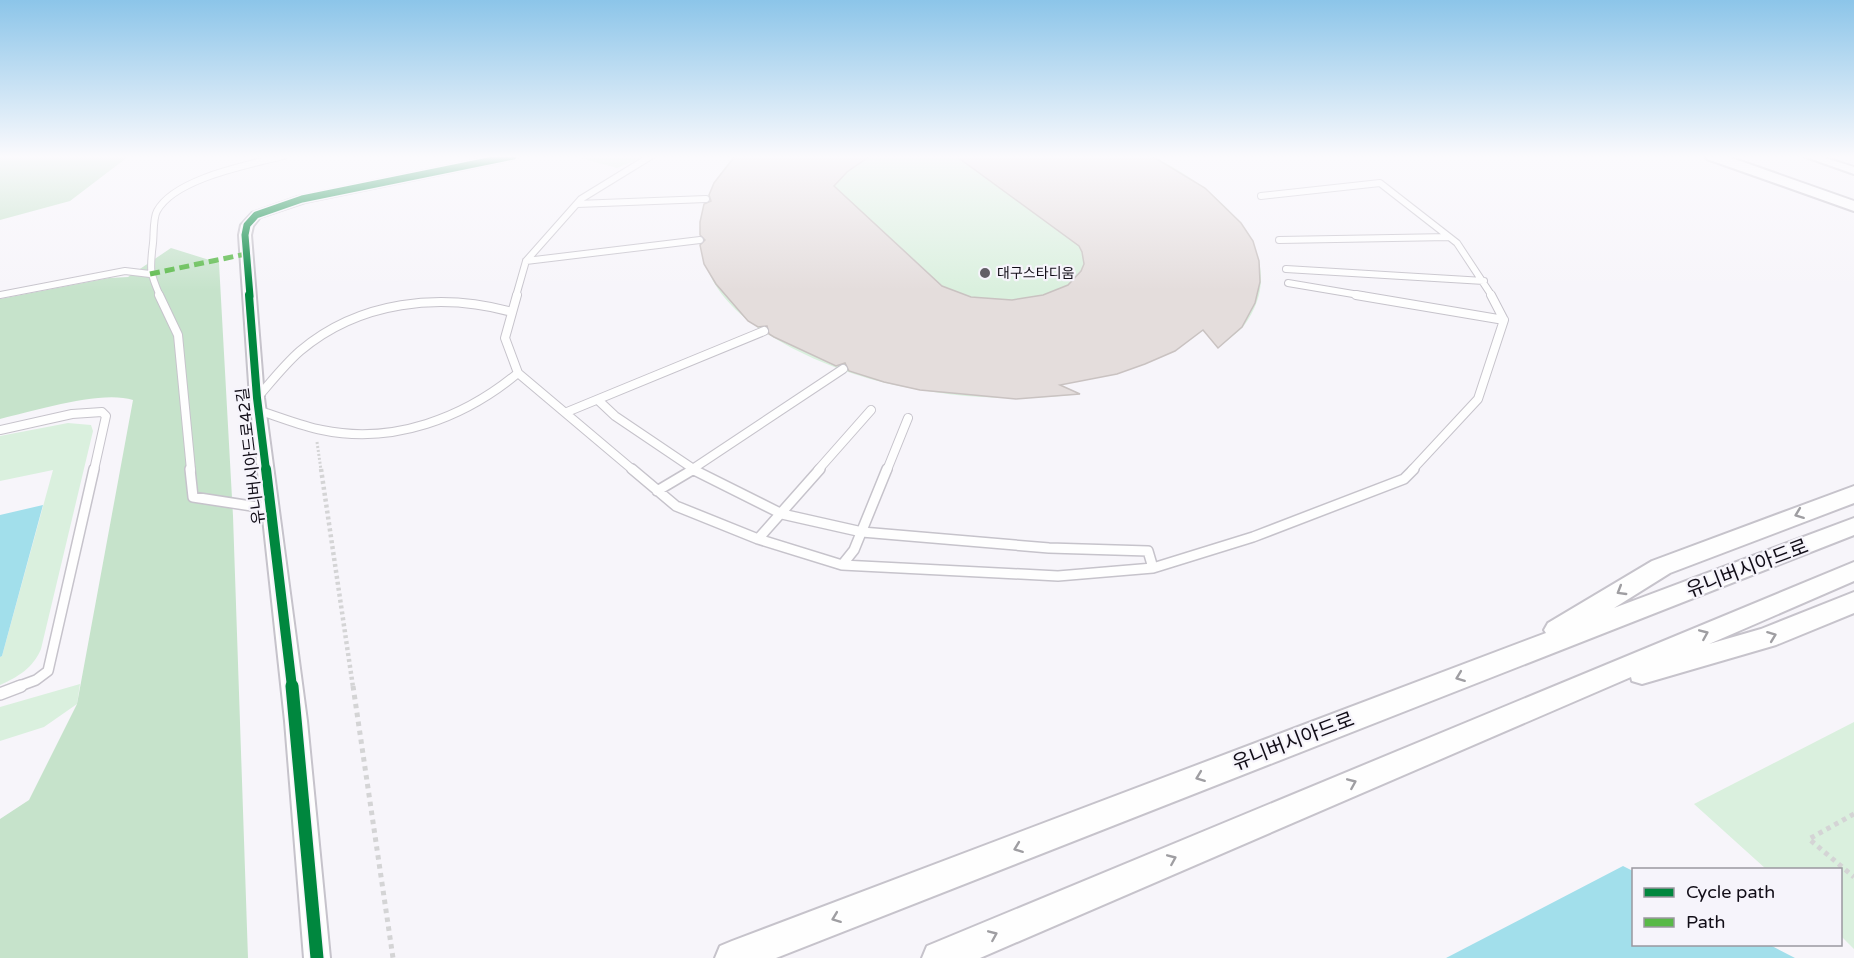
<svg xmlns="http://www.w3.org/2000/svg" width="1854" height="958" font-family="'Varela Round','Noto Sans KR',sans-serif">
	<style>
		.green { fill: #daf0de }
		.forest { fill: #c6e3cb }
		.water { fill: #a2dfeb }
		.building { fill: #e4dddc; stroke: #c9c2c1; stroke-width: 1.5 }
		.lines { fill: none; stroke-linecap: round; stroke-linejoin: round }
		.service-far3-casing { stroke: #c6c3cb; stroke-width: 8 }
		.service-far2-casing { stroke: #c6c3cb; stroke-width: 10 }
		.service-far1-casing { stroke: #c6c3cb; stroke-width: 12 }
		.service-casing { stroke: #c6c3cb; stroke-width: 14 }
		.minor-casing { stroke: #c6c3cb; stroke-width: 4 }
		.secondary-casing { stroke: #c6c3cb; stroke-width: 4 }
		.path-far2 { stroke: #d4d4d5; stroke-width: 3; stroke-dasharray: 2 2; stroke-linecap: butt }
		.path-far1 { stroke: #d4d4d5; stroke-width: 4.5; stroke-dasharray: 3 3; stroke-linecap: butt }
		.path { stroke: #d4d4d5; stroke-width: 5; stroke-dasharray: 4.5 4.5; stroke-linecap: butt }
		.service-far3 { stroke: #fefefe; stroke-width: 6 }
		.service-far2 { stroke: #fefefe; stroke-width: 8 }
		.service-far1 { stroke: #fefefe; stroke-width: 9 }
		.service { stroke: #fefefe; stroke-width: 11 }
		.minor { fill: #fefefe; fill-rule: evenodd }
		.secondary { fill: #fefefe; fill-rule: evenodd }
		.quiet { stroke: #58b947; stroke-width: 5; stroke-dasharray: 10 5; stroke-linecap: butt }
		.cycleway-far3-casing { stroke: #f6f4fb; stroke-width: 10 }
		.cycleway-far2-casing { stroke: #f6f4fb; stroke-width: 11 }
		.cycleway-far1-casing { stroke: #f6f4fb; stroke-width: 14 }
		.cycleway-casing { stroke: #f6f4fb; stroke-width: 16 }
		.cycleway-far3 { stroke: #00873e; stroke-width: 7 }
		.cycleway-far2 { stroke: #00873e; stroke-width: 8 }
		.cycleway-far1 { stroke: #00873e; stroke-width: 10 }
		.cycleway { stroke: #00873e; stroke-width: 13 }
		.oneway { stroke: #9f9ea2 }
		.poi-dot { fill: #625e66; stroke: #f6f4fb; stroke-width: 2 }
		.labels { text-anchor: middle; stroke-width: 4.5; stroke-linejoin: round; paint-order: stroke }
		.far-poi-label { font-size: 14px; fill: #110d17; stroke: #f6f4fb; text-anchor: start }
		.street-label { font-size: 16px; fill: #110d17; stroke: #f6f4fb }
		.near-street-label { font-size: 20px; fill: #110d17; stroke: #f6f4fb }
	</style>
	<rect width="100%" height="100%" fill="#f7f5fa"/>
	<path class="green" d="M 573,156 L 646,156 L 617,168 Z
		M 735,156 L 1152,156 C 1212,185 1299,253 1243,327 C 1236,334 1226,341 1218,348 L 1203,330 C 1150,369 1118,374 1055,382 L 1080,394 C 1015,402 950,398 886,383 C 839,372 787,350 749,321 C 690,276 684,209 735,156 Z
		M 68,423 L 91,425 L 93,431 L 41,649 C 33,668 18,677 0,685 L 0,657 L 2,656 L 53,470 L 0,481 L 0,436 Z
		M 80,684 L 77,704 L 44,727 L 0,741 L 0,707 Z
		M 1854,722 L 1854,949 L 1841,936 L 1840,870 L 1766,869 L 1694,804 Z"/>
	<path class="forest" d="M 0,156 L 129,156 L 70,201 L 0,220 Z
		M 171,248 L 219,263 L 233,516 L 248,958 L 0,958 L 0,819 L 29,800 L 77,704 L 133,400 C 100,390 35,411 0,419 L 0,299 L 109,278 L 128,277 Z"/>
	<path class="water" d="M 43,505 L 2,656 L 0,657 L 0,515 Z
		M 1623,866 L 1633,871 L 1634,944 L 1770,945 L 1795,958 L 1446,958 Z"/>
	<path class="building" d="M 735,156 L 870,156 L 847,172 L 834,186 L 942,286 L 971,297 L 1012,300 L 1043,295 L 1068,285 L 1081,271 L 1084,264 L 1082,252 L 1079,246 L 956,156 L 1152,156 L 1205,188 L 1241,223 L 1253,241 L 1259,261 L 1260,282 L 1255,303 L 1242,327 L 1218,348 L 1203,330 L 1175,351 L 1145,364 L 1117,374 L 1060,385 L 1080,394 L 1016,399 L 920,390 L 884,382 L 849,371 L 845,363 L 836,366 L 774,337 L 769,334 L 767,326 L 758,327 L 748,321 L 716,284 L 704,264 L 700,245 L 705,240 L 700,235 L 700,222 L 704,204 L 711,201 L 709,195 L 714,183 Z"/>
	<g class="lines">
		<defs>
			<path id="service-far3" d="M 1261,196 L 1380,183 L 1457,243 L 1492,296
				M 577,204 L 706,199
				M 1279,240 L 1449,237
				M 526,261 L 700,240
				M 1286,269 L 1484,281
				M 1288,283 L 1365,296
				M 0,295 L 125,271 L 150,274
				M 160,296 C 149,271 150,269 153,243 C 154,233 153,218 157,211 C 175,178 249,165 283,156
				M 516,296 L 526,261 L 581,199 L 651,156"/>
			<path id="service-far2" d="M 159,295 L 178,335 L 191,470
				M 517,295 L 505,338 L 518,373 L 633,470
				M 1356,295 L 1504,320
				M 257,398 C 271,382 284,365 300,351 C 359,301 440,292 512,312
				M 598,400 L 615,416 L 695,470
				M 260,411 C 280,417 301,426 322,430 C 393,445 464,418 518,373
				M 567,412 L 764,331
				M 0,430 L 72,414 L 102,412 L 106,416 L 94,470
				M 691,470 L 843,369
				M 818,470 L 871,410
				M 887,470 L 908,418
				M 1412,470 L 1478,399 L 1504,320 L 1491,295"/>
			<path id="service-far1" d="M 190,469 L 193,497 L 271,509
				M 632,469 L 676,506 L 758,539 L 842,565 L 1058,576 L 1153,568 L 1253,537 L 1404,479 L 1414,469
				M 692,469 L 782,514 L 862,532 L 1049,548 L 1148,551 L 1153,568
				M 657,491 L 694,469
				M 758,539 L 820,469
				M 842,565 L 854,550 L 887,469
				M 17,687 L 36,680 L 48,671 L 94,469"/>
			<path id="service" d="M 0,694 L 21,686"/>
			<path id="minor" d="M 497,156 L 518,156 L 513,159 L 305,202 L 260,217 L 253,226 L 251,235 L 264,398 L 307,721 L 330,958 L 304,958 L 285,721 L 250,398 L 239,235 L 241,225 L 252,213 L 298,197 Z
				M 1803,156 L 1819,156 L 1854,167 L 1854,174 Z"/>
			<path id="secondary" d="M 1705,156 L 1726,156 L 1854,201 L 1854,211 L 1707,159 Z
				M 1854,486 L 1854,503 L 1670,573 L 1614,608 L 1854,518 L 1854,535 L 776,958 L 715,958 L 720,946 L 732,941 L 1546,633 L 1544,630 L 1548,623 L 1652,561 Z
				M 1854,562 L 1854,581 L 1709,644 L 1761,629 L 1854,592 L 1854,613 L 1776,645 L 1642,684 L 1632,681 L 1631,677 L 980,958 L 922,958 L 927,946 Z"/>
		</defs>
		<use href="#service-far3" class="service-far3-casing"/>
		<use href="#service-far2" class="service-far2-casing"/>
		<use href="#service-far1" class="service-far1-casing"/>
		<use href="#service" class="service-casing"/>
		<use href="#minor" class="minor-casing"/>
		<use href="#secondary" class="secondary-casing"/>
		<path class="path-far2" d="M 317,442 L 321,470"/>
		<path class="path-far1" d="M 321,469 L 353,687"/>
		<path class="path" d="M 353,686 L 393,958
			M 1854,814 L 1809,839 L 1854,877"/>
		<use href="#service-far3" class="service-far3"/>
		<use href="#service-far2" class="service-far2"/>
		<use href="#service-far1" class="service-far1"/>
		<use href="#service" class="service"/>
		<use href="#minor" class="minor"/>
		<use href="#secondary" class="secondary"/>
		<path class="quiet" d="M 150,274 L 246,254"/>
		<defs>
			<path id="cycleway-far3" d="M 250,296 L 245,235 L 247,225 L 256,215 L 302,199 L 513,156"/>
			<path id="cycleway-far2" d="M 249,295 L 257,398 L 266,470"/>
			<path id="cycleway-far1" d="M 266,469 L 292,687"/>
			<path id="cycleway" d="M 292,686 L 317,958"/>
		</defs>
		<use href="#cycleway-far3" class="cycleway-far3-casing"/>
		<use href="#cycleway-far2" class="cycleway-far2-casing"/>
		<use href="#cycleway-far1" class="cycleway-far1-casing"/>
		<use href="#cycleway" class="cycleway-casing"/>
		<use href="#cycleway-far3" class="cycleway-far3"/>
		<use href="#cycleway-far2" class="cycleway-far2"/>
		<use href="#cycleway-far1" class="cycleway-far1"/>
		<use href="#cycleway" class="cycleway"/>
	</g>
	<defs><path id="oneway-chevron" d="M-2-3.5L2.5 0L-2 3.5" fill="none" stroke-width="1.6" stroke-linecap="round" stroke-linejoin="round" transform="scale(1.5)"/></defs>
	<g class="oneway">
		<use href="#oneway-chevron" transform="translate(1799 514) rotate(159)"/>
		<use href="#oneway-chevron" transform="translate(1621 591) rotate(149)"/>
		<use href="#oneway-chevron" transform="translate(1704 634) rotate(-23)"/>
		<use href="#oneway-chevron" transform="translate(1772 636) rotate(-21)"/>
		<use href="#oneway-chevron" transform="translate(1460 677) rotate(159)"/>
		<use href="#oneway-chevron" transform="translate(1200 777) rotate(159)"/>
		<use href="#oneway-chevron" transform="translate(1352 783) rotate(-23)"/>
		<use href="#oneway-chevron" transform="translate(1018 848) rotate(159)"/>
		<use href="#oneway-chevron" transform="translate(1172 859) rotate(-23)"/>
		<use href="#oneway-chevron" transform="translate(836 918) rotate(159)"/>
		<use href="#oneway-chevron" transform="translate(993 935) rotate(-23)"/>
	</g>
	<linearGradient id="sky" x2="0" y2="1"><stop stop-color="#8cc5e9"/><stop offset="0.54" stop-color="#fbfafd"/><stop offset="1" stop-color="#fbfafd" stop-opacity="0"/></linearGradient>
	<rect width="1854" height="290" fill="url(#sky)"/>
	<circle class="poi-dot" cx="985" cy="273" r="6"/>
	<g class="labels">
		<g class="far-poi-label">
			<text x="997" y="278">대구스타디움</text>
		</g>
		<g class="street-label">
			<text transform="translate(250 456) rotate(-97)" y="6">유니버시아드로42길</text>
		</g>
		<g class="near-street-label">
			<text transform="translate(1747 568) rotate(-21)" y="7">유니버시아드로</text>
			<text transform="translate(1293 741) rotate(-21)" y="7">유니버시아드로</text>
		</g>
	</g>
	<rect x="1632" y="868" width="210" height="78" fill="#f6f4fb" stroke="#9a98a0" stroke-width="1.5"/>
	<rect x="1644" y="888" width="30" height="9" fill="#00873e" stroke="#9a98a0" stroke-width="1.5"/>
	<text x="1686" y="898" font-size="18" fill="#110d17">Cycle path</text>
	<rect x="1644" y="918" width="30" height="9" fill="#58b947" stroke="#9a98a0" stroke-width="1.5"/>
	<text x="1686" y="928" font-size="18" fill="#110d17">Path</text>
</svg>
